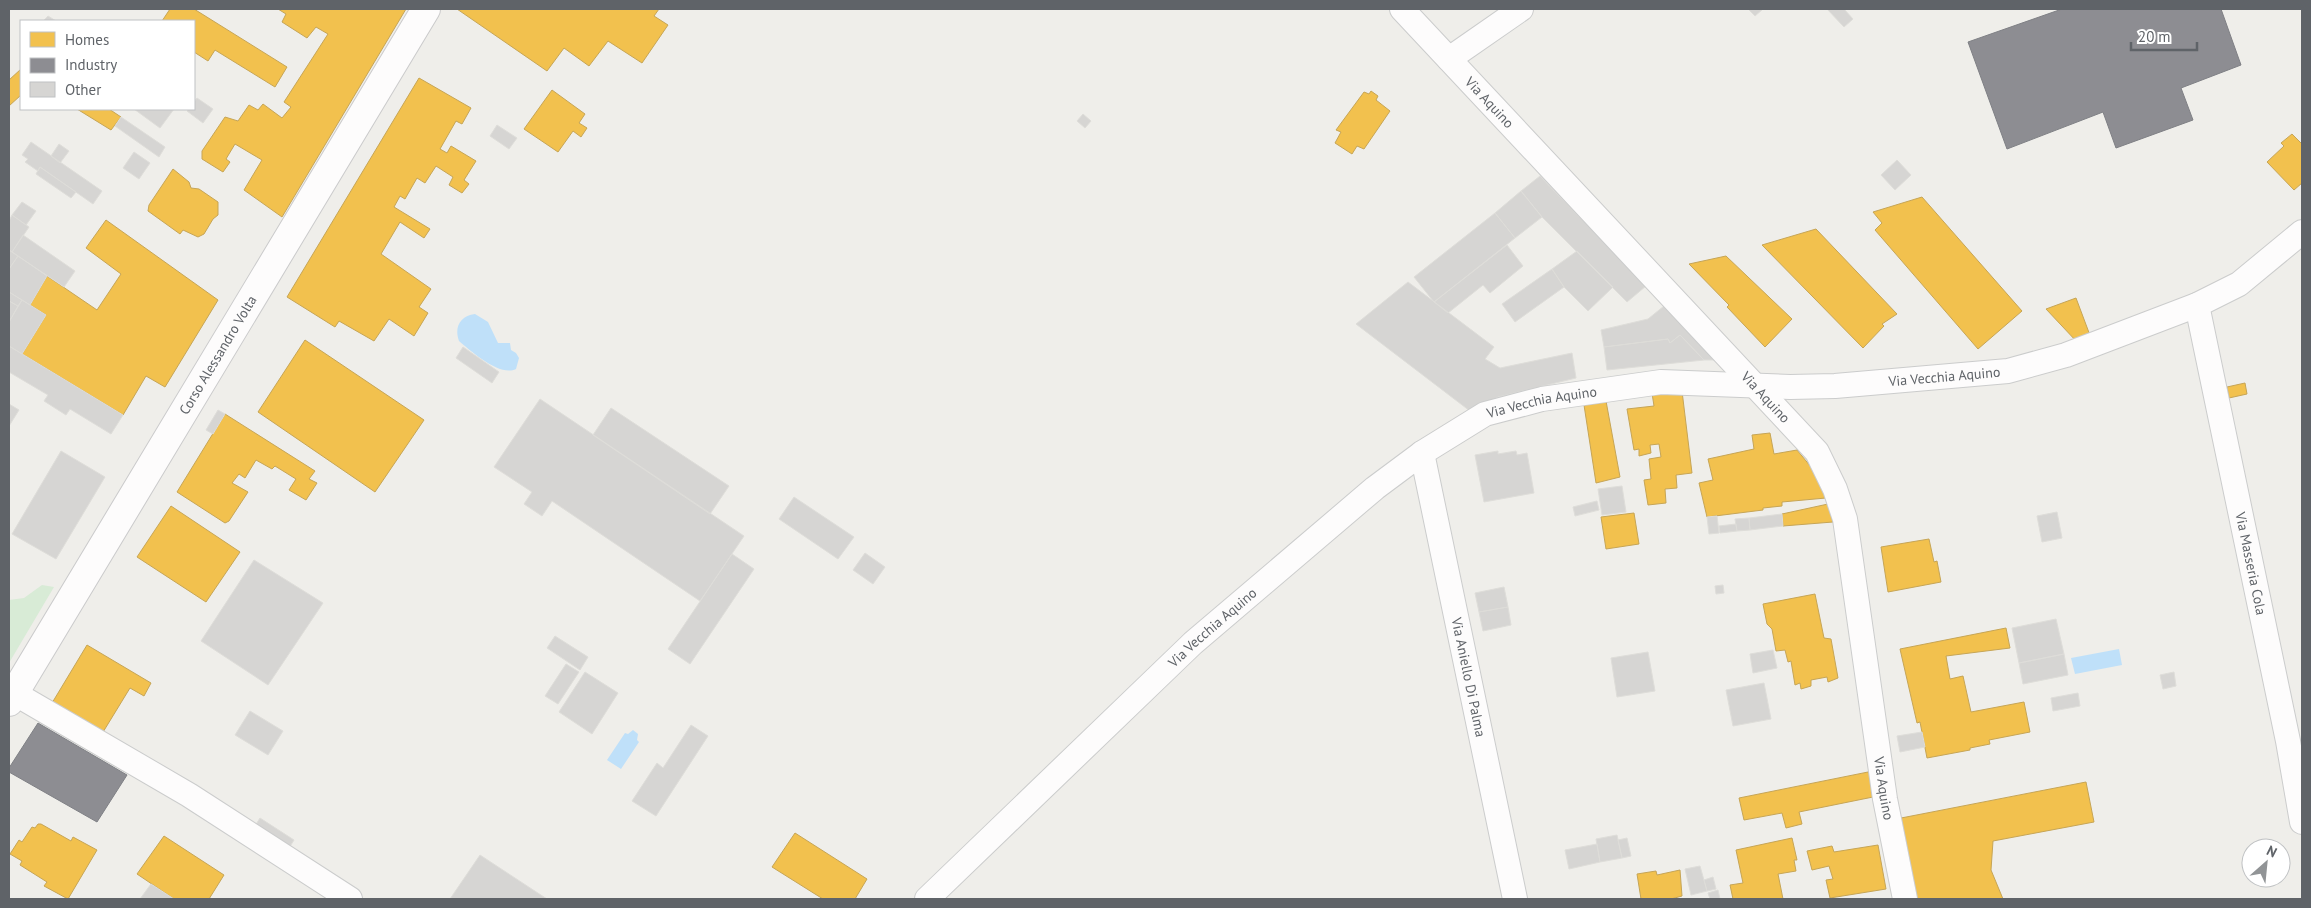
<svg xmlns="http://www.w3.org/2000/svg" width="2311" height="908" font-family="'PT Sans',sans-serif">
	<style>
		.green { fill: #d8ebd6 }
		.water { fill: #bfe0f9 }
		.homes { fill: #f2c14e; stroke: #c6a556 }
		.industry { fill: #8d8d92; stroke: #7f8085 }
		.building { fill: #d6d5d3; stroke: #deddd9 }
		.lines { fill: none; stroke-linecap: round; stroke-linejoin: round }
		.street-casing { stroke: #cbcccc; stroke-width: 26 }
		.secondary-casing { stroke: #cacacb; stroke-width: 30 }
		.street { stroke: #fdfcfc; stroke-width: 24 }
		.secondary { stroke: #fdfcfc; stroke-width: 28 }
		.labels { text-anchor: middle; stroke-width: 5; stroke-linejoin: round; paint-order: stroke }
		.street-label { font-size: 14px; fill: #5f6368; stroke: #fff }
	</style>
	<rect width="100%" height="100%" fill="#efeeea"/>
	<path class="green" d="M 42,585 L 54,587 L 9,663 L 9,600 L 24,598 Z"/>
	<path class="water" d="M 475,314 L 488,322 L 498,343 L 510,343 L 511,350 L 516,353 L 519,358 L 516,369 C 500,377 472,352 459,341 C 454,327 460,316 475,314 Z
		M 2119,649 L 2122,665 L 2075,674 L 2071,658 Z
		M 633,730 L 638,734 L 637,740 L 639,742 L 621,769 L 607,760 L 625,733 L 628,734 Z"/>
	<path class="homes" d="M 170,9 L 194,9 L 287,67 L 275,87 L 215,50 L 208,61 L 194,52 L 194,21 L 162,21 Z
		M 278,9 L 406,9 L 282,217 L 244,190 L 262,160 L 235,144 L 226,159 L 230,162 L 223,172 L 202,159 L 202,151 L 225,117 L 238,121 L 249,105 L 258,110 L 263,104 L 282,118 L 291,107 L 284,102 L 328,34 L 316,27 L 307,38 L 282,22 L 286,14 Z
		M 457,9 L 659,9 L 654,16 L 668,25 L 642,63 L 608,41 L 589,66 L 564,48 L 547,71 Z
		M 21,69 L 21,95 L 9,106 L 9,80 Z
		M 419,78 L 471,108 L 462,124 L 456,121 L 440,149 L 447,153 L 451,146 L 476,161 L 464,180 L 469,184 L 462,193 L 449,185 L 453,177 L 436,166 L 425,183 L 417,178 L 405,199 L 400,196 L 394,207 L 430,229 L 424,238 L 400,222 L 381,254 L 431,289 L 419,307 L 428,313 L 414,336 L 389,319 L 374,341 L 339,321 L 335,327 L 287,297 Z
		M 552,90 L 585,114 L 579,123 L 587,128 L 581,137 L 573,131 L 558,152 L 524,129 Z
		M 1371,91 L 1378,96 L 1376,100 L 1390,111 L 1364,149 L 1357,146 L 1352,154 L 1335,143 L 1341,132 L 1336,130 L 1364,92 L 1369,94 Z
		M 77,109 L 109,109 L 121,117 L 111,130 Z
		M 2292,134 L 2302,144 L 2302,183 L 2294,190 L 2267,162 L 2284,146 L 2281,143 Z
		M 173,169 L 189,182 L 191,188 L 199,189 L 218,202 L 218,215 L 213,219 L 204,234 L 198,237 L 183,230 L 180,234 L 148,211 L 149,205 Z
		M 1922,197 L 2022,311 L 1978,349 L 1875,230 L 1882,223 L 1873,212 Z
		M 106,220 L 218,300 L 165,387 L 146,376 L 123,415 L 22,354 L 46,315 L 30,305 L 47,276 L 97,310 L 121,274 L 86,248 Z
		M 1816,229 L 1897,314 L 1882,324 L 1884,326 L 1863,348 L 1762,245 Z
		M 1726,256 L 1792,319 L 1765,347 L 1727,307 L 1729,305 L 1689,264 Z
		M 2076,298 L 2091,338 L 2077,342 L 2046,309 Z
		M 305,340 L 424,420 L 375,492 L 258,412 Z
		M 2245,383 L 2247,394 L 2229,398 L 2227,387 Z
		M 1682,391 L 1692,473 L 1676,475 L 1677,488 L 1665,489 L 1666,503 L 1648,505 L 1644,480 L 1651,479 L 1649,459 L 1661,457 L 1659,444 L 1650,445 L 1651,453 L 1639,456 L 1639,449 L 1634,450 L 1627,409 L 1654,406 L 1652,393 Z
		M 1606,401 L 1620,477 L 1596,483 L 1584,405 Z
		M 225,414 L 315,471 L 309,479 L 317,483 L 306,500 L 289,490 L 296,479 L 275,466 L 272,469 L 256,460 L 245,478 L 239,474 L 232,483 L 248,492 L 229,521 L 225,523 L 177,492 Z
		M 1770,433 L 1774,454 L 1797,450 L 1816,473 L 1826,498 L 1782,502 L 1782,506 L 1763,508 L 1763,510 L 1707,517 L 1699,483 L 1713,480 L 1708,459 L 1754,449 L 1752,435 Z
		M 1828,504 L 1833,522 L 1783,526 L 1782,514 Z
		M 171,506 L 240,552 L 206,602 L 137,557 Z
		M 1634,513 L 1639,544 L 1606,549 L 1601,517 Z
		M 1929,539 L 1934,562 L 1937,561 L 1941,582 L 1888,592 L 1881,547 Z
		M 1815,594 L 1824,638 L 1831,639 L 1838,678 L 1828,682 L 1827,677 L 1811,680 L 1811,686 L 1801,689 L 1800,683 L 1795,685 L 1791,661 L 1788,662 L 1785,650 L 1776,651 L 1772,629 L 1767,624 L 1763,604 Z
		M 2006,628 L 2010,648 L 1946,656 L 1950,679 L 1963,676 L 1971,712 L 2024,702 L 2030,732 L 1989,740 L 1990,744 L 1970,748 L 1970,750 L 1927,758 L 1920,722 L 1917,723 L 1900,649 Z
		M 87,645 L 151,683 L 144,696 L 130,688 L 100,737 L 49,708 Z
		M 1873,771 L 1878,796 L 1799,812 L 1802,824 L 1786,828 L 1782,813 L 1744,820 L 1739,798 Z
		M 2086,782 L 2094,822 L 1993,841 L 1991,870 L 2003,899 L 1913,899 L 1896,819 Z
		M 38,824 L 41,824 L 71,841 L 73,837 L 97,850 L 68,899 L 44,886 L 47,882 L 20,865 L 22,861 L 10,854 L 19,840 L 22,842 L 32,827 L 35,828 Z
		M 795,833 L 867,879 L 855,899 L 823,899 L 772,867 Z
		M 164,836 L 224,875 L 209,899 L 174,899 L 137,874 Z
		M 1792,838 L 1797,860 L 1794,860 L 1796,871 L 1778,874 L 1783,899 L 1733,899 L 1730,885 L 1743,883 L 1736,850 Z
		M 1878,845 L 1886,889 L 1830,898 L 1826,880 L 1833,879 L 1829,866 L 1812,870 L 1807,851 L 1832,846 L 1834,852 Z
		M 1680,870 L 1682,896 L 1671,899 L 1641,899 L 1637,874 L 1656,871 L 1657,875 Z"/>
	<path class="industry" d="M 2062,9 L 2221,9 L 2241,65 L 2181,88 L 2193,120 L 2116,148 L 2103,112 L 2007,149 L 1968,42 Z
		M 38,723 L 127,775 L 97,822 L 9,772 L 9,768 Z"/>
	<path class="building" d="M 1748,9 L 1763,9 L 1755,16 Z
		M 1827,9 L 1844,9 L 1853,19 L 1844,27 Z
		M 48,16 L 56,21 L 43,21 Z
		M 197,98 L 213,109 L 203,123 L 187,111 L 189,109 L 194,109 L 194,102 Z
		M 134,109 L 174,109 L 160,128 Z
		M 1083,114 L 1091,121 L 1085,128 L 1077,121 Z
		M 121,117 L 165,147 L 159,157 L 115,126 Z
		M 497,125 L 517,138 L 509,149 L 490,136 Z
		M 31,142 L 102,191 L 93,204 L 40,167 L 38,171 L 25,162 L 28,159 L 22,155 Z
		M 59,144 L 69,151 L 60,163 L 51,156 Z
		M 134,152 L 150,163 L 139,179 L 123,168 Z
		M 1897,160 L 1911,175 L 1895,190 L 1881,175 Z
		M 40,167 L 76,192 L 71,198 L 36,174 Z
		M 1540,176 L 1646,286 L 1627,302 L 1542,217 L 1521,191 Z
		M 1521,191 L 1542,217 L 1515,238 L 1495,213 Z
		M 22,202 L 36,211 L 26,225 L 12,215 Z
		M 1495,213 L 1515,238 L 1434,302 L 1414,277 Z
		M 12,215 L 29,227 L 12,252 L 9,250 L 9,221 Z
		M 23,235 L 75,271 L 64,287 L 12,252 Z
		M 1507,245 L 1523,266 L 1490,293 L 1483,285 L 1448,313 L 1434,302 Z
		M 9,250 L 18,256 L 9,269 Z
		M 1577,251 L 1613,287 L 1588,311 L 1564,287 L 1552,269 Z
		M 18,256 L 47,276 L 30,305 L 9,292 L 9,269 Z
		M 1552,269 L 1564,287 L 1515,322 L 1502,304 Z
		M 1408,282 L 1494,347 L 1485,359 L 1500,368 L 1572,353 L 1576,378 L 1498,397 L 1470,411 L 1356,324 Z
		M 9,292 L 22,300 L 18,306 L 9,301 Z
		M 22,300 L 46,315 L 22,354 L 9,346 L 9,322 Z
		M 9,301 L 18,306 L 9,322 Z
		M 1664,306 L 1716,360 L 1704,360 L 1680,335 L 1670,343 L 1668,339 L 1604,347 L 1601,330 L 1648,319 Z
		M 1680,335 L 1704,360 L 1607,370 L 1604,347 L 1668,339 L 1670,343 Z
		M 9,346 L 123,415 L 111,434 L 70,409 L 66,415 L 44,401 L 48,395 L 9,372 Z
		M 463,347 L 499,372 L 492,383 L 456,358 Z
		M 540,399 L 744,536 L 700,601 L 552,501 L 542,516 L 524,504 L 532,492 L 494,467 Z
		M 9,404 L 19,410 L 9,426 Z
		M 611,408 L 729,486 L 710,514 L 593,435 Z
		M 218,410 L 225,414 L 213,434 L 206,430 Z
		M 61,451 L 105,477 L 56,559 L 12,534 Z
		M 1498,451 L 1498,454 L 1516,451 L 1517,455 L 1527,453 L 1534,493 L 1484,502 L 1475,455 Z
		M 1622,486 L 1626,512 L 1602,515 L 1598,489 Z
		M 794,497 L 854,537 L 838,559 L 779,519 Z
		M 1597,501 L 1599,510 L 1575,516 L 1573,507 Z
		M 2057,512 L 2062,538 L 2042,542 L 2037,516 Z
		M 1782,514 L 1783,526 L 1750,530 L 1749,518 Z
		M 1717,516 L 1719,533 L 1709,534 L 1707,517 Z
		M 1749,518 L 1750,530 L 1737,531 L 1735,519 Z
		M 1736,524 L 1737,531 L 1720,533 L 1719,526 Z
		M 865,553 L 885,567 L 873,584 L 853,570 Z
		M 732,554 L 754,569 L 690,664 L 668,649 Z
		M 254,560 L 323,603 L 268,685 L 201,641 Z
		M 1723,585 L 1724,593 L 1716,594 L 1715,586 Z
		M 1504,587 L 1508,607 L 1479,612 L 1475,593 Z
		M 1508,607 L 1511,625 L 1483,631 L 1479,612 Z
		M 2056,619 L 2064,654 L 2019,663 L 2012,628 Z
		M 555,636 L 588,657 L 580,670 L 547,648 Z
		M 1773,650 L 1777,668 L 1753,673 L 1750,654 Z
		M 1648,652 L 1655,691 L 1617,697 L 1611,658 Z
		M 2064,654 L 2068,675 L 2023,684 L 2019,663 Z
		M 566,664 L 579,672 L 558,704 L 545,696 Z
		M 585,672 L 618,693 L 592,734 L 559,712 Z
		M 2174,672 L 2176,686 L 2163,689 L 2160,675 Z
		M 1764,683 L 1771,719 L 1733,726 L 1726,690 Z
		M 2078,693 L 2080,706 L 2053,711 L 2051,698 Z
		M 250,711 L 283,731 L 268,755 L 235,735 Z
		M 691,725 L 708,736 L 656,816 L 632,801 L 657,763 L 663,768 Z
		M 1922,732 L 1925,747 L 1900,752 L 1897,736 Z
		M 260,818 L 294,840 L 289,848 L 255,826 Z
		M 1617,835 L 1622,858 L 1600,862 L 1596,839 Z
		M 1627,838 L 1631,856 L 1622,858 L 1618,840 Z
		M 1597,844 L 1600,862 L 1569,869 L 1565,850 Z
		M 480,855 L 547,899 L 450,899 Z
		M 1700,866 L 1707,891 L 1691,895 L 1685,869 Z
		M 1713,877 L 1716,889 L 1707,891 L 1704,880 Z
		M 151,884 L 174,899 L 140,899 Z
		M 1718,890 L 1720,899 L 1710,899 L 1708,893 Z"/>
	<g class="lines">
		<defs>
			<g id="street">
				<path id="s1" d="M 1402,9 L 1817,452 L 1835,489 L 1845,519 L 1885,799 L 1905,899"/>
				<path d="M 1449,59 L 1521,9"/>
				<path id="s2" d="M 2197,305 L 2288,741 L 2302,822"/>
				<path id="s3" d="M 1422,453 L 1515,899"/>
				<path d="M 14,693 L 189,795 L 350,899"/>
				<path id="s4" d="M 927,899 L 1193,643 L 1375,488 L 1422,453 L 1485,414 L 1542,399 L 1661,382 L 1790,387 L 1835,386 L 2008,371 L 2066,355 L 2197,305 L 2239,284 L 2302,232"/>
			</g>
			<g id="secondary">
				<path id="s5" d="M 9,702 L 426,9"/>
			</g>
		</defs>
		<use href="#street" class="street-casing"/>
		<use href="#secondary" class="secondary-casing"/>
		<use href="#street" class="street"/>
		<use href="#secondary" class="secondary"/>
	</g>
	<g class="labels">
		<g class="street-label">
			<text dy="5" stroke="none"><textPath href="#s1" startOffset="128">Via Aquino</textPath></text>
			<text dy="5" stroke="none"><textPath href="#s5" startOffset="405">Corso Alessandro Volta</textPath></text>
			<text dy="5" stroke="none"><textPath href="#s4" startOffset="1204">Via Vecchia Aquino</textPath></text>
			<text dy="5" stroke="none"><textPath href="#s1" startOffset="532">Via Aquino</textPath></text>
			<text dy="5" stroke="none"><textPath href="#s4" startOffset="799">Via Vecchia Aquino</textPath></text>
			<text dy="5" stroke="none"><textPath href="#s2" startOffset="264">Via Masseria Cola</textPath></text>
			<text dy="5" stroke="none"><textPath href="#s4" startOffset="394">Via Vecchia Aquino</textPath></text>
			<text dy="5" stroke="none"><textPath href="#s3" startOffset="229">Via Aniello Di Palma</textPath></text>
			<text dy="5" stroke="none"><textPath href="#s1" startOffset="952">Via Aquino</textPath></text>
		</g>
	</g>
	<rect width="2311" height="908" fill="none" stroke="#5f6368" stroke-width="20"/>
	<rect x="20" y="20" width="175" height="90" fill="#ffffff" stroke="#bfc1c3"/>
	<rect x="30" y="32" width="25" height="15" fill="#f2c14e" stroke="#bfc1c3"/>
	<text x="65" y="45" font-size="15" fill="#5f6368">Homes</text>
	<rect x="30" y="58" width="25" height="15" fill="#8d8d92" stroke="#bfc1c3"/>
	<text x="65" y="70" font-size="15" fill="#5f6368">Industry</text>
	<rect x="30" y="82" width="25" height="15" fill="#d6d5d3" stroke="#bfc1c3"/>
	<text x="65" y="95" font-size="15" fill="#5f6368">Other</text>
	<g transform="translate(2266 863) rotate(27)"><circle r="24" fill="#ffffff" stroke="#bfc1c3"/>
	<path d="M0-4L9 19L0 12L-9 19Z" fill="#919496"/>
	<text y="-8" font-size="14" font-weight="bold" text-anchor="middle" fill="#5f6368">N</text>
	</g>
	<path d="M2131 42v8h66v-8" fill="none" stroke="#5f6368" stroke-width="2.5"/>
	<text x="2138" y="42" font-size="15" fill="#5f6368" stroke="#ffffff" stroke-width="4" paint-order="stroke">20 m</text>
</svg>
